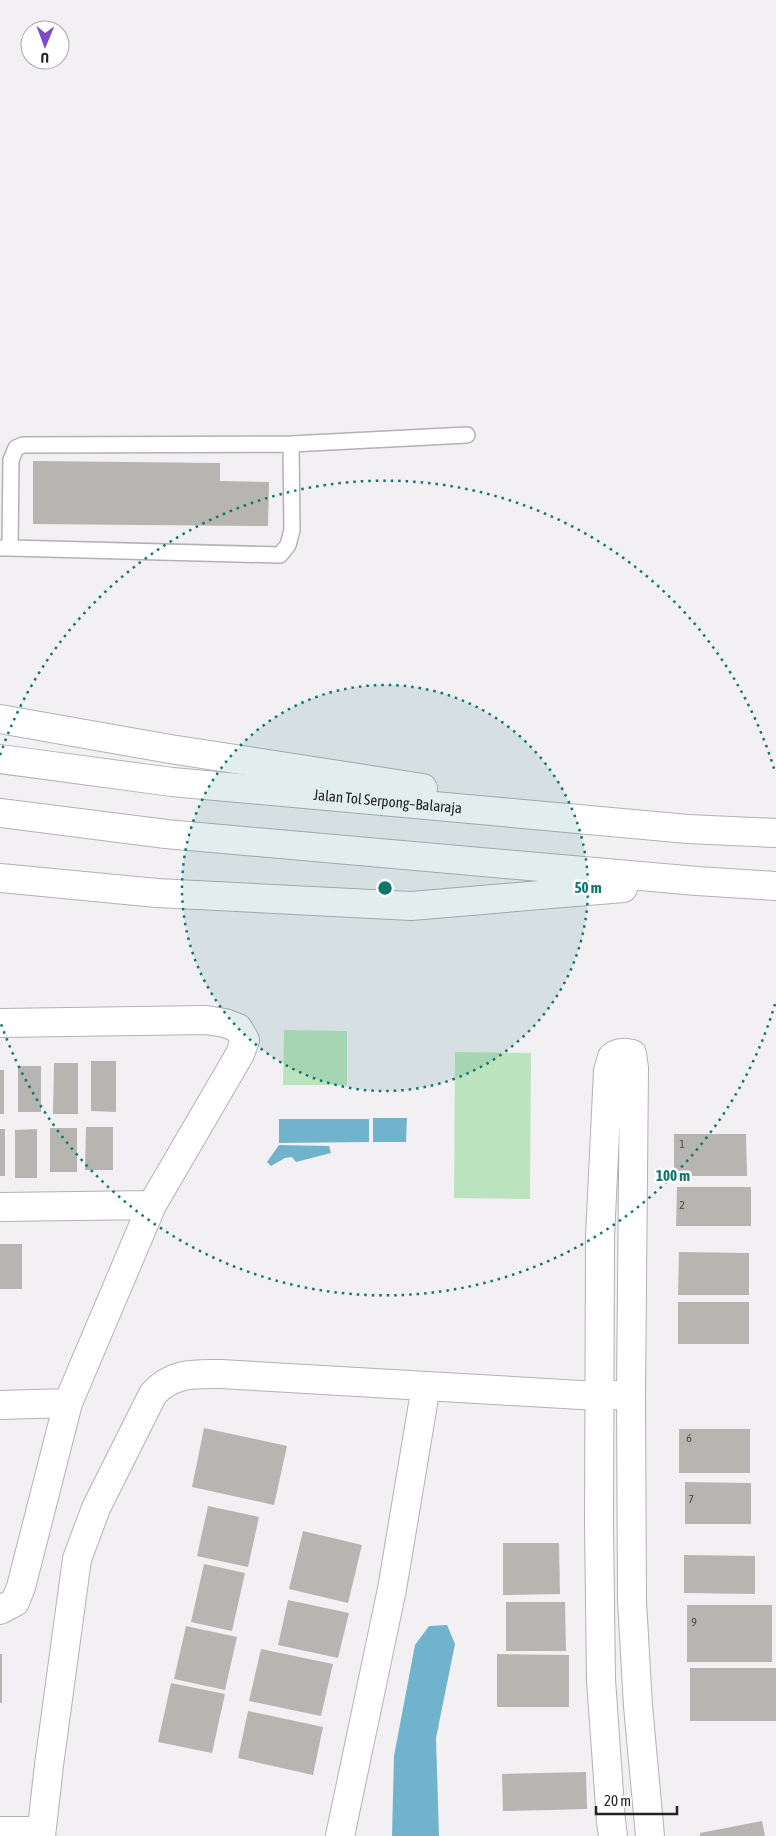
<svg xmlns="http://www.w3.org/2000/svg" width="776" height="1836" font-family="'Asap Condensed',sans-serif">
	<style>
		.pitch { fill: #bbe3be }
		.water { fill: #71b3cc }
		.building { fill: #b7b5b2 }
		.lines { fill: none; stroke-linecap: round; stroke-linejoin: round }
		.service-casing { stroke: #b3b1b3; stroke-width: 18 }
		.minor-casing { stroke: #b3b1b3; stroke-width: 30 }
		.motorway-casing { stroke: #b3b1b3; stroke-width: 30 }
		.service { stroke: #fff; stroke-width: 15 }
		.minor { stroke: #fff; stroke-width: 28 }
		.motorway { stroke: #fff; stroke-width: 28 }
		.ring { fill: none; stroke: #0f766e; stroke-width: 2.5; stroke-dasharray: 2.5 5 }
		.labels { text-anchor: middle; stroke-width: 5; stroke-linejoin: round; paint-order: stroke }
		.number-label { font-size: 12px; fill: #494848 }
		.street-label { font-size: 15px; fill: #242324; stroke: #fff }
		.centre { fill: #0f766e; stroke: #fff; stroke-width: 2.5 }
		.ring-label { font-size: 15px; text-anchor: middle; font-weight: bold; fill: #0f766e; stroke: #fff; stroke-width: 5; stroke-linejoin: round; paint-order: stroke }
	</style>
	<rect width="100%" height="100%" fill="#f2f0f3"/>
	<path class="pitch" d="M 284,1030 L 347,1031 L 347,1085 L 283,1085 Z
		M 455,1052 L 531,1053 L 530,1199 L 454,1198 Z"/>
	<path class="water" d="M 373,1118 L 407,1118 L 406,1142 L 373,1142 Z
		M 279,1119 L 369,1119 L 369,1142 L 279,1143 Z
		M 279,1145 L 329,1146 L 331,1153 L 296,1162 L 292,1157 L 285,1158 L 271,1166 L 267,1162 Z
		M 447,1625 L 455,1644 L 436,1738 L 439,1836 L 392,1836 L 394,1756 L 415,1645 L 429,1626 Z"/>
	<path class="building" d="M 33,461 L 220,463 L 220,481 L 269,482 L 268,526 L 33,524 Z
		M 91,1061 L 116,1061 L 116,1112 L 91,1111 Z
		M 54,1063 L 78,1063 L 78,1114 L 53,1114 Z
		M 18,1066 L 41,1066 L 41,1112 L 18,1112 Z
		M 0,1070 L 4,1070 L 4,1114 L 0,1114 Z
		M 86,1127 L 113,1127 L 113,1170 L 85,1170 Z
		M 50,1128 L 77,1128 L 77,1172 L 50,1172 Z
		M 0,1129 L 5,1129 L 5,1176 L 0,1176 Z
		M 37,1129 L 37,1178 L 15,1178 L 15,1130 Z
		M 674,1134 L 746,1134 L 747,1176 L 674,1176 Z
		M 677,1187 L 751,1187 L 751,1226 L 676,1226 Z
		M 0,1244 L 22,1244 L 22,1289 L 0,1289 Z
		M 679,1252 L 749,1253 L 749,1295 L 678,1295 Z
		M 678,1302 L 749,1302 L 749,1344 L 678,1344 Z
		M 204,1428 L 287,1446 L 274,1505 L 192,1487 Z
		M 679,1429 L 750,1429 L 750,1473 L 679,1473 Z
		M 685,1482 L 751,1483 L 751,1524 L 685,1524 Z
		M 208,1506 L 259,1517 L 248,1567 L 197,1556 Z
		M 303,1531 L 362,1545 L 348,1603 L 289,1589 Z
		M 503,1543 L 559,1543 L 560,1594 L 503,1595 Z
		M 684,1555 L 755,1556 L 755,1594 L 684,1593 Z
		M 204,1564 L 245,1573 L 232,1631 L 191,1622 Z
		M 288,1600 L 349,1613 L 338,1658 L 278,1645 Z
		M 506,1602 L 565,1602 L 566,1651 L 506,1651 Z
		M 687,1605 L 772,1605 L 772,1662 L 687,1662 Z
		M 186,1626 L 237,1637 L 225,1690 L 174,1679 Z
		M 261,1649 L 333,1664 L 321,1716 L 249,1701 Z
		M 0,1654 L 2,1654 L 2,1703 L 0,1703 Z
		M 497,1654 L 569,1655 L 569,1707 L 497,1707 Z
		M 690,1668 L 776,1668 L 776,1721 L 690,1721 Z
		M 171,1683 L 225,1694 L 212,1753 L 158,1742 Z
		M 248,1711 L 323,1727 L 313,1775 L 238,1758 Z
		M 586,1772 L 587,1809 L 503,1811 L 502,1774 Z
		M 762,1821 L 765,1836 L 700,1836 L 700,1833 Z"/>
	<g class="lines">
		<defs>
			<path id="service" d="M 0,548 L 10,548 L 11,460 L 16,448 L 23,445 L 291,444 L 467,435
				M 10,548 L 280,555 L 288,545 L 292,530 L 291,444"/>
			<path id="minor" d="M 0,1023 L 206,1020 L 225,1023 L 238,1028 L 245,1040 L 240,1054 L 152,1205 L 68,1403 L 21,1587 L 15,1602 L 0,1610
				M 0,1207 L 152,1205
				M 0,1405 L 68,1403
				M 0,1831 L 41,1831
				M 41,1836 L 49,1765 L 77,1559 L 96,1508 L 153,1394 C 173,1372 194,1374 221,1374 L 598,1396 L 617,1395
				M 340,1836 L 392,1589 L 426,1386
				M 613,1836 L 611,1821 L 601,1680 L 599,1524 L 600,1237 L 608,1071 L 612,1057 C 618,1052 625,1052 632,1054 L 634,1068 L 631,1395 L 632,1601 L 638,1706 L 650,1836"/>
			<g id="motorway">
				<path d="M 0,719 L 170,749 L 423,788"/>
				<path id="s1" d="M 0,759 L 172,782 L 688,829 L 776,833"/>
				<path d="M 0,813 L 166,834 L 697,881 L 776,886"/>
				<path d="M 0,878 L 157,893 L 411,906 L 623,888"/>
			</g>
		</defs>
		<use href="#service" class="service-casing"/>
		<use href="#minor" class="minor-casing"/>
		<use href="#motorway" class="motorway-casing"/>
		<use href="#service" class="service"/>
		<use href="#minor" class="minor"/>
		<use href="#motorway" class="motorway"/>
	</g>
	<circle cx="385" cy="888" r="203" fill="#0f766e" fill-opacity=".12"/>
	<g class="ring">
		<circle cx="385" cy="888" r="203"/>
		<path d="M775 1004A407 407 0 0 1 0 1021M0 755A407 407 0 0 1 775 772"/>
	</g>
	<g class="labels">
		<g class="number-label">
			<text x="682" y="1148">1</text>
			<text x="682" y="1209">2</text>
			<text x="689" y="1442">6</text>
			<text x="691" y="1503">7</text>
			<text x="694" y="1626">9</text>
		</g>
		<g class="street-label">
			<text dy="5" stroke="none"><textPath href="#s1" startOffset="390">Jalan Tol Serpong–Balaraja</textPath></text>
		</g>
	</g>
	<circle cx="385" cy="888" r="8" class="centre"/>
	<g class="ring-label">
		<text x="588" y="893">50 m</text>
		<text x="673" y="1181">100 m</text>
	</g>
	<g transform="translate(45 45) rotate(181)"><circle r="24" fill="#ffffff" stroke="#a7a7a7"/>
	<path d="M0-4L9 19L0 12L-9 19Z" fill="#7a4dc5"/>
	<text y="-8" font-size="14" font-weight="bold" text-anchor="middle" fill="#242324">U</text>
	</g>
	<path d="M596 1806v8h81v-8" fill="none" stroke="#242324" stroke-width="2.5"/>
	<text x="604" y="1806" font-size="15" fill="#242324" stroke="#ffffff" stroke-width="4" paint-order="stroke">20 m</text>
</svg>
